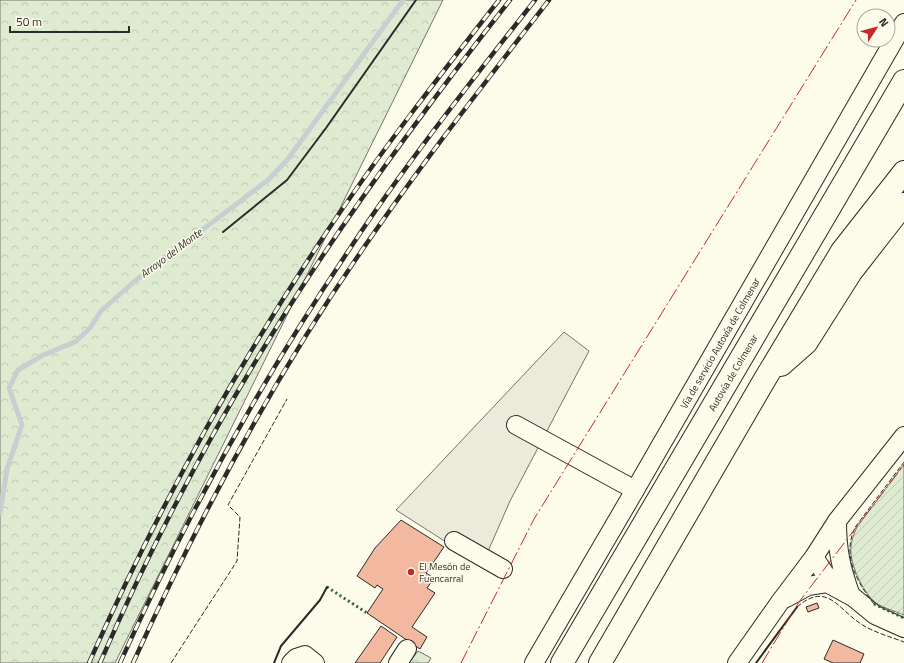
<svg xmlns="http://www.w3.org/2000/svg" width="904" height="663" font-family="'Titillium Web',sans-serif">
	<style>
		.park { fill: url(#park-crowns); stroke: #74746e }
		.garden { fill: url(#garden-furrows); stroke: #74746e }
		.parking { fill: #eceadb; stroke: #74746e }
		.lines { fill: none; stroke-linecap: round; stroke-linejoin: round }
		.stream { stroke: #c7d0d0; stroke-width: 5 }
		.building { fill: #f2b8a0; stroke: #2b2b2b }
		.minor-casing { stroke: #2b2b2b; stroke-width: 20 }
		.highway-casing { stroke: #2b2b2b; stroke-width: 24 }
		.minor { stroke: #fdfbea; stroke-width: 18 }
		.highway { stroke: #fdfbea; stroke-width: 22 }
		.rail-casing { stroke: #2b2b2b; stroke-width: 4.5 }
		.rail { stroke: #fdfbea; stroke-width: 3; stroke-dasharray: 9; stroke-linecap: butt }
		.hedge { stroke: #34623c; stroke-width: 3; stroke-dasharray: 2 3; stroke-linecap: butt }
		.fence { stroke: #2b2b2b; stroke-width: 1; stroke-dasharray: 5 2; stroke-linecap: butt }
		.wall { stroke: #2b2b2b; stroke-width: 2 }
		.power { stroke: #c62828; stroke-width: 1; stroke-dasharray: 14 3 2 3; stroke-linecap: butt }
		.poi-dot { fill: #c62828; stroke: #fdfbea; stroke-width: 1.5 }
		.labels { text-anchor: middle; stroke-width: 3; stroke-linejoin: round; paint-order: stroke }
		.street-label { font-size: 10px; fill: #2b2b2b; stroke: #fdfbea }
		.poi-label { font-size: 10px; fill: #2b2b2b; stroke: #fdfbea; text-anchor: start }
		.water-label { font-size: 11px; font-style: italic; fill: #2b2b2b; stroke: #fdfbea }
	</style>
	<defs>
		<pattern id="park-crowns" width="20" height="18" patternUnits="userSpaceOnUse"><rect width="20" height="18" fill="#deebd1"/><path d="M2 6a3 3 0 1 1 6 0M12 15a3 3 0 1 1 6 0" fill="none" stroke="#bfcab4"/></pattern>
		<pattern id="garden-furrows" width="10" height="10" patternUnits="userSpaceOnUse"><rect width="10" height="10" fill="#deebd1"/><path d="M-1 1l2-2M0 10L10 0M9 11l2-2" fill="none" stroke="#bfcab4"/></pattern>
	</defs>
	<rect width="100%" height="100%" fill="#fdfbea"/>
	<path class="park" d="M 0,0 L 443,0 L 115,663 L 0,663 Z
		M 418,651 L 431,658 L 428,663 L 409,663 Z"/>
	<path class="garden" d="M 904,464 L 904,615 C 895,611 883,608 876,603 C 864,594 852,568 851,554 C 850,544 853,536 857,527 Z"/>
	<path class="parking" d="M 564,332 L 589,351 L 510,501 L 482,565 L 396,510 Z"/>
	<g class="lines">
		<path class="stream" d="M 0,513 L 7,469 L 22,425 L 9,388 L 18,370 L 43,355 L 75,342 L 90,328 L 101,311 L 135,281 L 268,180 L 288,159 L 403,0"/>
	</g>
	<path class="building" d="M 401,520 L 444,547 L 426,573 L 434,578 L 427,588 L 435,593 L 412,627 L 427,637 L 420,649 L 367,613 L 383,589 L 377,585 L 375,588 L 357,576 L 375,548 Z
		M 817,603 L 819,608 L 808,612 L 806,607 Z
		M 381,626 L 397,637 L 380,663 L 355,663 Z
		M 833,640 L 864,654 L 860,663 L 833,663 L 824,659 Z"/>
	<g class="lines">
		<defs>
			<g id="minor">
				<path d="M 516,425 L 635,490"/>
				<path d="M 454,541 L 503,569"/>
				<path d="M 814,557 L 825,574 L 875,615 L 904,628"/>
				<path d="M 786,598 L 808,586 L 827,583 L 851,596 C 841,568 837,551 837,521"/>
				<path d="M 291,663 L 296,658 L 305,655 L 315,663"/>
				<path d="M 398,663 L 407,649"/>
				<path id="s1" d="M 534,663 L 635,490 L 904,23"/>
				<path d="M 737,663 L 780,602 L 814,557 L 837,521 L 904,436"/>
			</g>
			<g id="highway">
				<path d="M 781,365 L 806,343 L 851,272 L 904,204"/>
				<path id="s2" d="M 562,663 L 904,81"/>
				<path d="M 600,663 L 765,379 L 842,251 L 904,172"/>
			</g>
		</defs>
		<use href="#minor" class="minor-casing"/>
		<use href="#highway" class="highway-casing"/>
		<use href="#minor" class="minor"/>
		<use href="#highway" class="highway"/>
		<defs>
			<path id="rail" d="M 89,663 C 156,512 236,367 328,230 C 381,151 440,75 499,0
				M 100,663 C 149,550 206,441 271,336 C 343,219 425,108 510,0
				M 120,663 C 185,519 261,381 349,250 C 406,163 471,82 535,0
				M 133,663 C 197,522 270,384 358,256 C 418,168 484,84 549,0"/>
		</defs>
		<use href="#rail" class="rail-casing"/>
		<use href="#rail" class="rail"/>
		<path class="hedge" d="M 327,587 L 367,613
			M 874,604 L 904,618"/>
		<path class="fence" d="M 874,604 C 856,581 841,554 856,526 L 904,462
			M 797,607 C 827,581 838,609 861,624 C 873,632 891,637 904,642
			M 171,663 L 237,561 L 240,517 L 228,505 L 287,399"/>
		<path class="wall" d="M 223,232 L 287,180 L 326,128 L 416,0
			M 274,663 L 281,646 L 320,600 L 327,587
			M 756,663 L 797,607"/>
		<path class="power" d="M 461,663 L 534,519 L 856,0
			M 762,663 L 799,602 L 904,465"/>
	</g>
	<circle class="poi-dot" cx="411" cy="572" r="4"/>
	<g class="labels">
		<g class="street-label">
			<text dy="4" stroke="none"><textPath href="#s1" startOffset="370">Vía de servicio Autovía de Colmenar</textPath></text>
			<text dy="4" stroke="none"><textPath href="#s2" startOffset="337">Autovía de Colmenar</textPath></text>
		</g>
		<g class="poi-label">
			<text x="419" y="570">El Mesón de<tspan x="419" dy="12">Fuencarral</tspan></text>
		</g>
		<g class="water-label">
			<text transform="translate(171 253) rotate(-37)" y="4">Arroyo del Monte</text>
		</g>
	</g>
	<g transform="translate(876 28) rotate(54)"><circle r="19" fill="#fdfbea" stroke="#a9a89e"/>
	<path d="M0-3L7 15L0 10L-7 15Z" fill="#c62828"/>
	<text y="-6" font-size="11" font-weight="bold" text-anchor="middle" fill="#2b2b2b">N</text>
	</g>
	<path d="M10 26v6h119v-6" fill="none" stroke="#2b2b2b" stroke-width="2"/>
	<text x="16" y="26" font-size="12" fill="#2b2b2b" stroke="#fdfbea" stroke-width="3" paint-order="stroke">50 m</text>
</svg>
